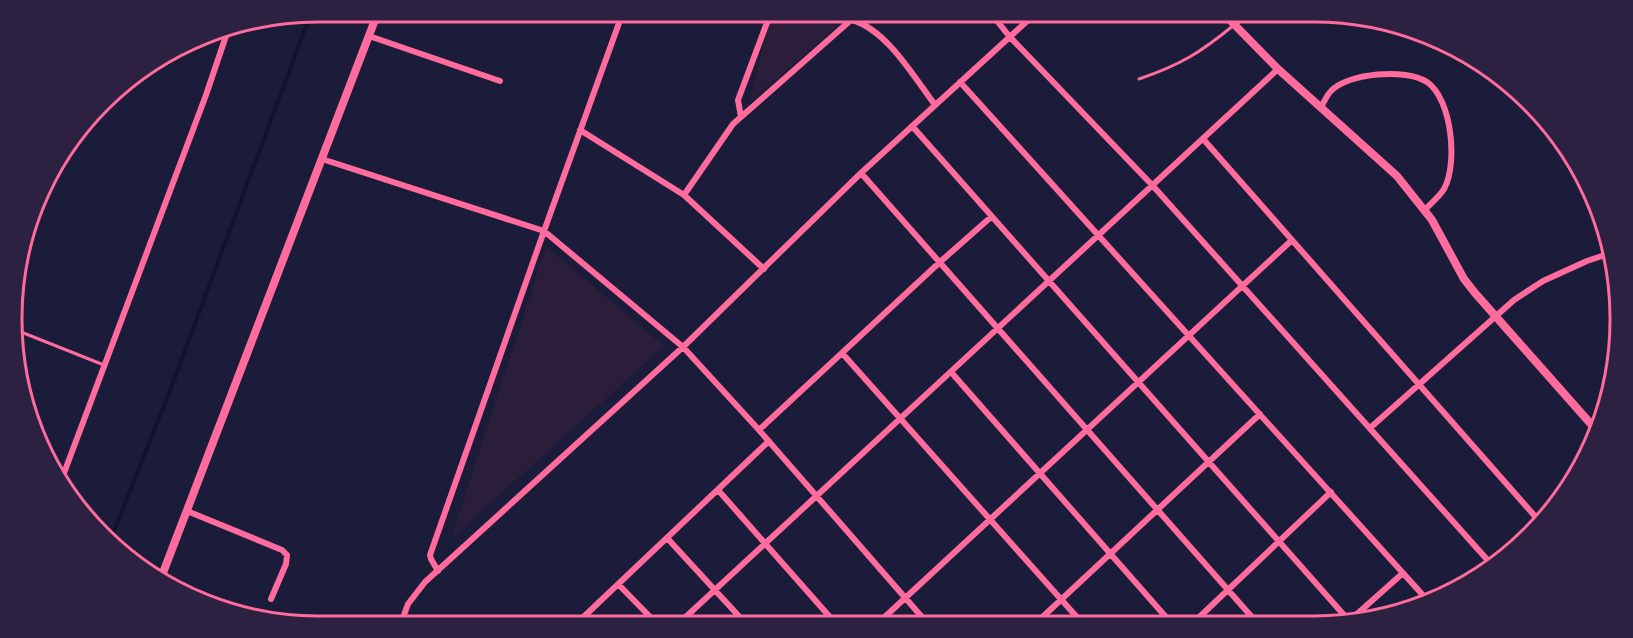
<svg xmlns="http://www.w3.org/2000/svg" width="1633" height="638" font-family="Roboto,sans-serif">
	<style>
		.green { fill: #2a1e3b }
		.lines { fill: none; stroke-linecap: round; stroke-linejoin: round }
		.stream { stroke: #12122b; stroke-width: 4 }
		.service { stroke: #ff6b9d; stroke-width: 3 }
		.minor { stroke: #ff6b9d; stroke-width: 6 }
		.tertiary { stroke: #ff6b9d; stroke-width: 8 }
		.rim { fill: none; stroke: #ff6b9d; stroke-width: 3 }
	</style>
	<rect width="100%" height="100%" fill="#1b1b3a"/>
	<path class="green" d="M 775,14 L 840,25 L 749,102 L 770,19 Z
		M 546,246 L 664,346 L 451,539 Z"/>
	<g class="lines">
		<path class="stream" d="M 111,539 L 174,380 L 311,13"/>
		<path class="service" d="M 1139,79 C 1180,65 1200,53 1234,25
			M 16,330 L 104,365"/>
		<path class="minor" d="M 797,12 C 815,15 834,16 852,20 C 887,30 914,77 935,105
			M 990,12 L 1009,36 L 1153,186 L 1492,565
			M 1234,25 L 1247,12
			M 369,36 L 500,81
			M 960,82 L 1430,603
			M 1321,107 C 1324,102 1327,95 1331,91 C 1348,73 1406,68 1427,82 C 1452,99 1458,164 1444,189 C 1440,196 1431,203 1425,210
			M 741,117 L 738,100 L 771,12
			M 912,126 L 1351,623
			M 580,130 L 684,195 L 764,269
			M 1204,140 L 1540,522
			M 322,159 L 544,231 L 683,347 L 759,430 L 928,624
			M 861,173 L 1258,624
			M 684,195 L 733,124 L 851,20
			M 842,353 L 1083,624
			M 951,372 L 1172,624
			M 1370,428 L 1514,300 L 1543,281 L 1587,261 L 1608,254
			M 759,430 L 940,262 L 991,217
			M 61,481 L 206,95 L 229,27
			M 718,490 L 837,625
			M 187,511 L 282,550 L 287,555 L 286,564 L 271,599
			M 668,539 L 747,625
			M 438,571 L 431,559 L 430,555 L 544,231 L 623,12
			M 619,585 L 658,625
			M 1348,622 L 1403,573
			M 1035,624 L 1260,414
			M 1192,624 L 1331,492
			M 575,625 L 769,441
			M 677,625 L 1278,69
			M 876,625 L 1292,240
			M 400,626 L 408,604 L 425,582 L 683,347 L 861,173 L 1037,12"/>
		<path class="tertiary" d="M 1222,12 L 1278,69 L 1397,176 L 1432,220 L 1464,279 L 1475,293 L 1598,432
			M 161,578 L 378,12"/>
	</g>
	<path d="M0 0H1633V638H0ZM318 22H1314A296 296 0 0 1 1610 318V320A296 296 0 0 1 1314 616H318A296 296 0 0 1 22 320V318A296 296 0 0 1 318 22Z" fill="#2d2142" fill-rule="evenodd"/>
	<path class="rim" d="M318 22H1314A296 296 0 0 1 1610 318V320A296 296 0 0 1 1314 616H318A296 296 0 0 1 22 320V318A296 296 0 0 1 318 22Z"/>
</svg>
